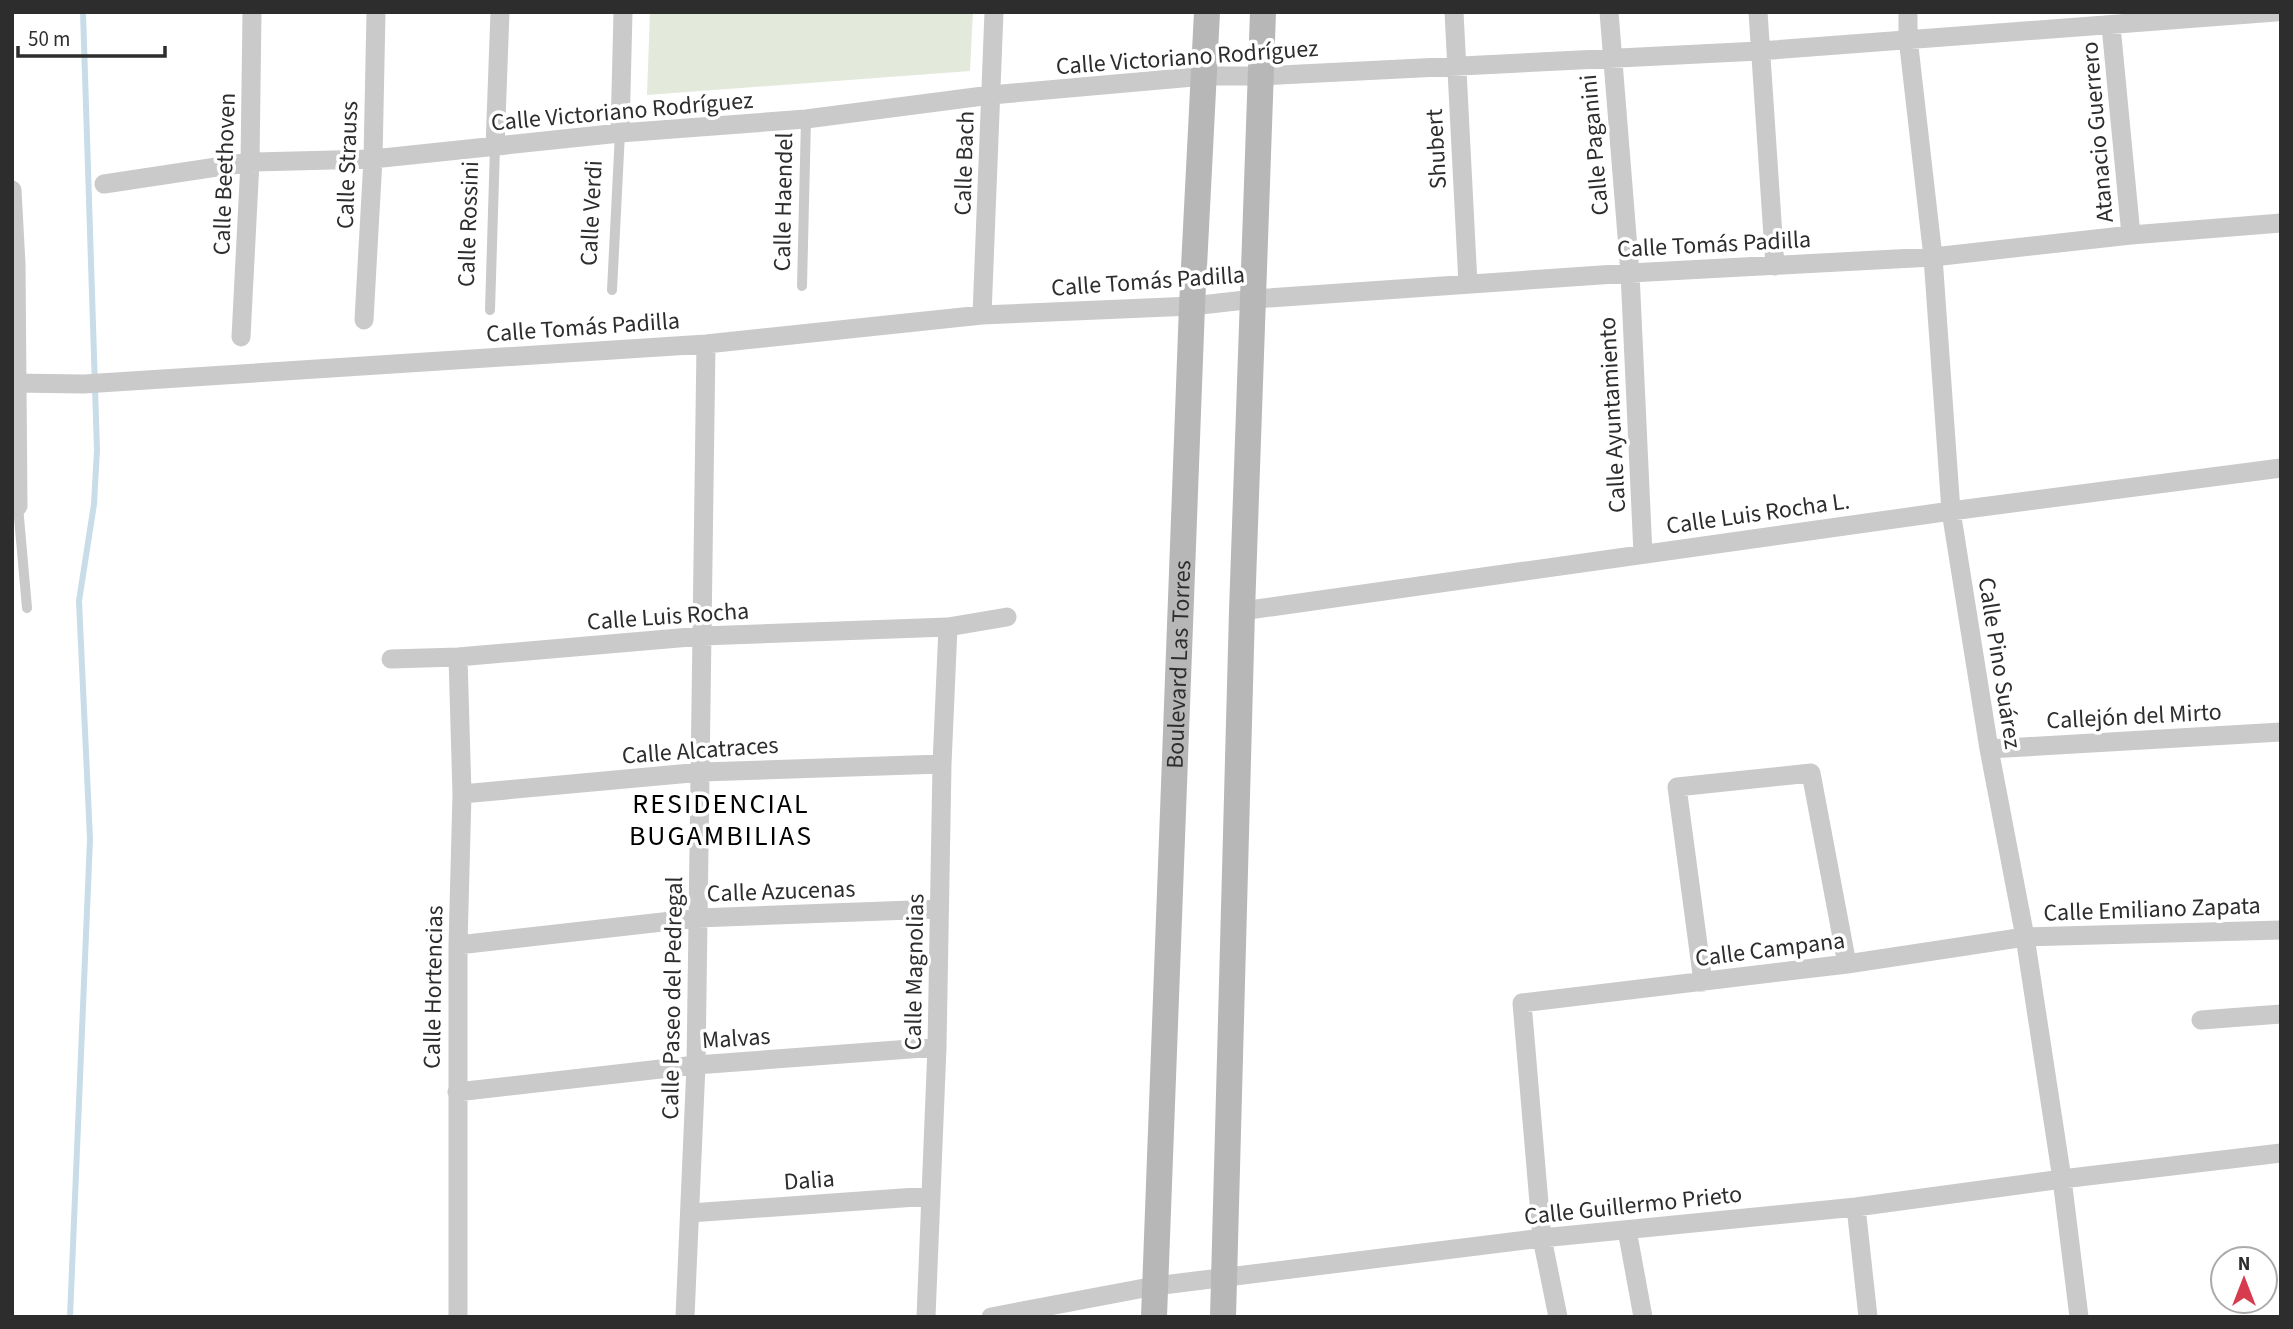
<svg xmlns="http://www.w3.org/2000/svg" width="2293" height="1329" font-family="'Source Sans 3',sans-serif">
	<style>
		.green { fill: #e3e9db }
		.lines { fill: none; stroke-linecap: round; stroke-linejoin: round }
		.stream { stroke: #c8dde8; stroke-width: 6 }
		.lane { stroke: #cacaca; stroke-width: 10 }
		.street { stroke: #cacaca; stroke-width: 19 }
		.secondary { stroke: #b7b7b7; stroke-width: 26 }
		.labels { text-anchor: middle; stroke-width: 7; stroke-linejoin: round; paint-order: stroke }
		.street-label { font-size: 24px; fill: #2d2d2d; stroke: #fff }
		.quarter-label { font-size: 28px; letter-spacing: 2px; fill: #000; stroke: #fff }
	</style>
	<rect width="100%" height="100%" fill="#fff"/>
	<path class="green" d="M 650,12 L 973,12 L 970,71 L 647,95 Z"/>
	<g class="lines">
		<path class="stream" d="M 70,1317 L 90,839 L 79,601 L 94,504 L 97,450 L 83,12"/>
		<path class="lane" d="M 802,286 L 806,119
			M 612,290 L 620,133
			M 490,310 L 495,147
			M 18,506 L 27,608"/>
		<path class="street" d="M 1454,12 L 1468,284
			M 1609,12 L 1630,273 L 1643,554
			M 1758,12 L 1775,266
			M 1908,12 L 1908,38 L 1933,257 L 1951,511 L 1989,749 L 2025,937 L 2062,1179 L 2079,1317
			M 2111,26 L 2131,235
			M 620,133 L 623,12
			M 495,147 L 500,12
			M 104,184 L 250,162 L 373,159 L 620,133 L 806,119 L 991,95 L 1205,76 L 1260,76 L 1759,51 L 2276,12
			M 12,190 L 16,264 L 18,506 L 12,505
			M 982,315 L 994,12
			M 364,320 L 373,159 L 376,12
			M 241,337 L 250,162 L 252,12
			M 12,383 L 84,384 L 706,344 L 982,315 L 1192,306 L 1254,299 L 1630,273 L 1933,257 L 2131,235 L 2281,223
			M 1242,611 L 1951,511 L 2281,468
			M 458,657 L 462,794 L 458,945 L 458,1317
			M 391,659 L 458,657 L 702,636 L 948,627 L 1007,617
			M 1989,749 L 2281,732
			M 462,794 L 702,772 L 942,764
			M 458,945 L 698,918 L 939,909
			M 1703,982 L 1677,787 L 1811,773 L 1847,964
			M 2201,1020 L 2281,1014
			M 457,1092 L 696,1065 L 937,1047
			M 1856,1207 L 1868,1317
			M 690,1213 L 930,1196
			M 1627,1230 L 1643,1317
			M 685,1317 L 696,1065 L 706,344
			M 926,1317 L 937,1047 L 942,764 L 948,627
			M 991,1317 L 1155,1286 L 1542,1238 L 1856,1207 L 2062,1179 L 2281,1153
			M 1558,1317 L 1542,1238 L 1522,1003 L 1847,964 L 2025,937 L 2281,930"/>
		<g class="secondary">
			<path id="s1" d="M 1154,1317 L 1192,306 L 1207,12"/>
			<path d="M 1223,1317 L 1242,611 L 1263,12"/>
		</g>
	</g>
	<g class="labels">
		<g class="street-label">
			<text transform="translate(1187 57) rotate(-4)" y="8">Calle Victoriano Rodríguez</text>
			<text transform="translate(622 111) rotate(-5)" y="8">Calle Victoriano Rodríguez</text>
			<text transform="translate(2097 132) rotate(-95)" y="8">Atanacio Guerrero</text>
			<text transform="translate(1594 145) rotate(-95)" y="8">Calle Paganini</text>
			<text transform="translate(1436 149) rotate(-93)" y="8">Shubert</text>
			<text transform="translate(964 163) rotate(-88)" y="8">Calle Bach</text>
			<text transform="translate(347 165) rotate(-88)" y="8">Calle Strauss</text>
			<text transform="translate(224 174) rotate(-88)" y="8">Calle Beethoven</text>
			<text transform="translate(783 202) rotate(-89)" y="8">Calle Haendel</text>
			<text transform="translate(591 213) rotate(-87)" y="8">Calle Verdi</text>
			<text transform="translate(468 224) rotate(-88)" y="8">Calle Rossini</text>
			<text transform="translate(1714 244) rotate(-3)" y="8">Calle Tomás Padilla</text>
			<text transform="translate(1148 281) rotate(-4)" y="8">Calle Tomás Padilla</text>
			<text transform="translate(583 327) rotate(-4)" y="8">Calle Tomás Padilla</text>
			<text transform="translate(1612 415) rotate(-93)" y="8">Calle Ayuntamiento</text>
			<text transform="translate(1758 513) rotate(-8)" y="8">Calle Luis Rocha L.</text>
			<text transform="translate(668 616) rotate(-4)" y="8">Calle Luis Rocha</text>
			<text transform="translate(2000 663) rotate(81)" y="8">Calle Pino Suárez</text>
			<text dy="8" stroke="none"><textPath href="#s1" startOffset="653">Boulevard Las Torres</textPath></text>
			<text transform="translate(2134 716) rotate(-3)" y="8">Callejón del Mirto</text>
			<text transform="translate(700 750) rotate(-4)" y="8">Calle Alcatraces</text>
			<text transform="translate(781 891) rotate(-2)" y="8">Calle Azucenas</text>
			<text transform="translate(2152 909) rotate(-2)" y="8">Calle Emiliano Zapata</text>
			<text transform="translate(1770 949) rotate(-7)" y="8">Calle Campana</text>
			<text transform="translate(914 972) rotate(-89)" y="8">Calle Magnolias</text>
			<text transform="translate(433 987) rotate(-89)" y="8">Calle Hortencias</text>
			<text transform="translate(672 998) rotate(-89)" y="8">Calle Paseo del Pedregal</text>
			<text transform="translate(736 1038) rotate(-4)" y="8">Malvas</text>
			<text transform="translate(809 1180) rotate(-4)" y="8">Dalia</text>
			<text transform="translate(1633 1205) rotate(-6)" y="8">Calle Guillermo Prieto</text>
		</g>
		<g class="quarter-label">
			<text x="721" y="813">RESIDENCIAL<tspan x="721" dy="32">BUGAMBILIAS</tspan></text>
		</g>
	</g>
	<rect width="2293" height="1329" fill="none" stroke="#2d2d2d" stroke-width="28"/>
	<g transform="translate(2244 1280)"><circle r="33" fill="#ffffff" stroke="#ababab" stroke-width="2"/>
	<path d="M0-5L12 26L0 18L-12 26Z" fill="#d63c4d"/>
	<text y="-10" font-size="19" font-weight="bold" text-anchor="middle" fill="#2d2d2d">N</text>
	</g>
	<path d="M18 46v10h147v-10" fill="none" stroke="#2d2d2d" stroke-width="3.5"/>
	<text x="28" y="46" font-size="21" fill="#2d2d2d" stroke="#ffffff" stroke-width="5" paint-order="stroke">50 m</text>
</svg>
